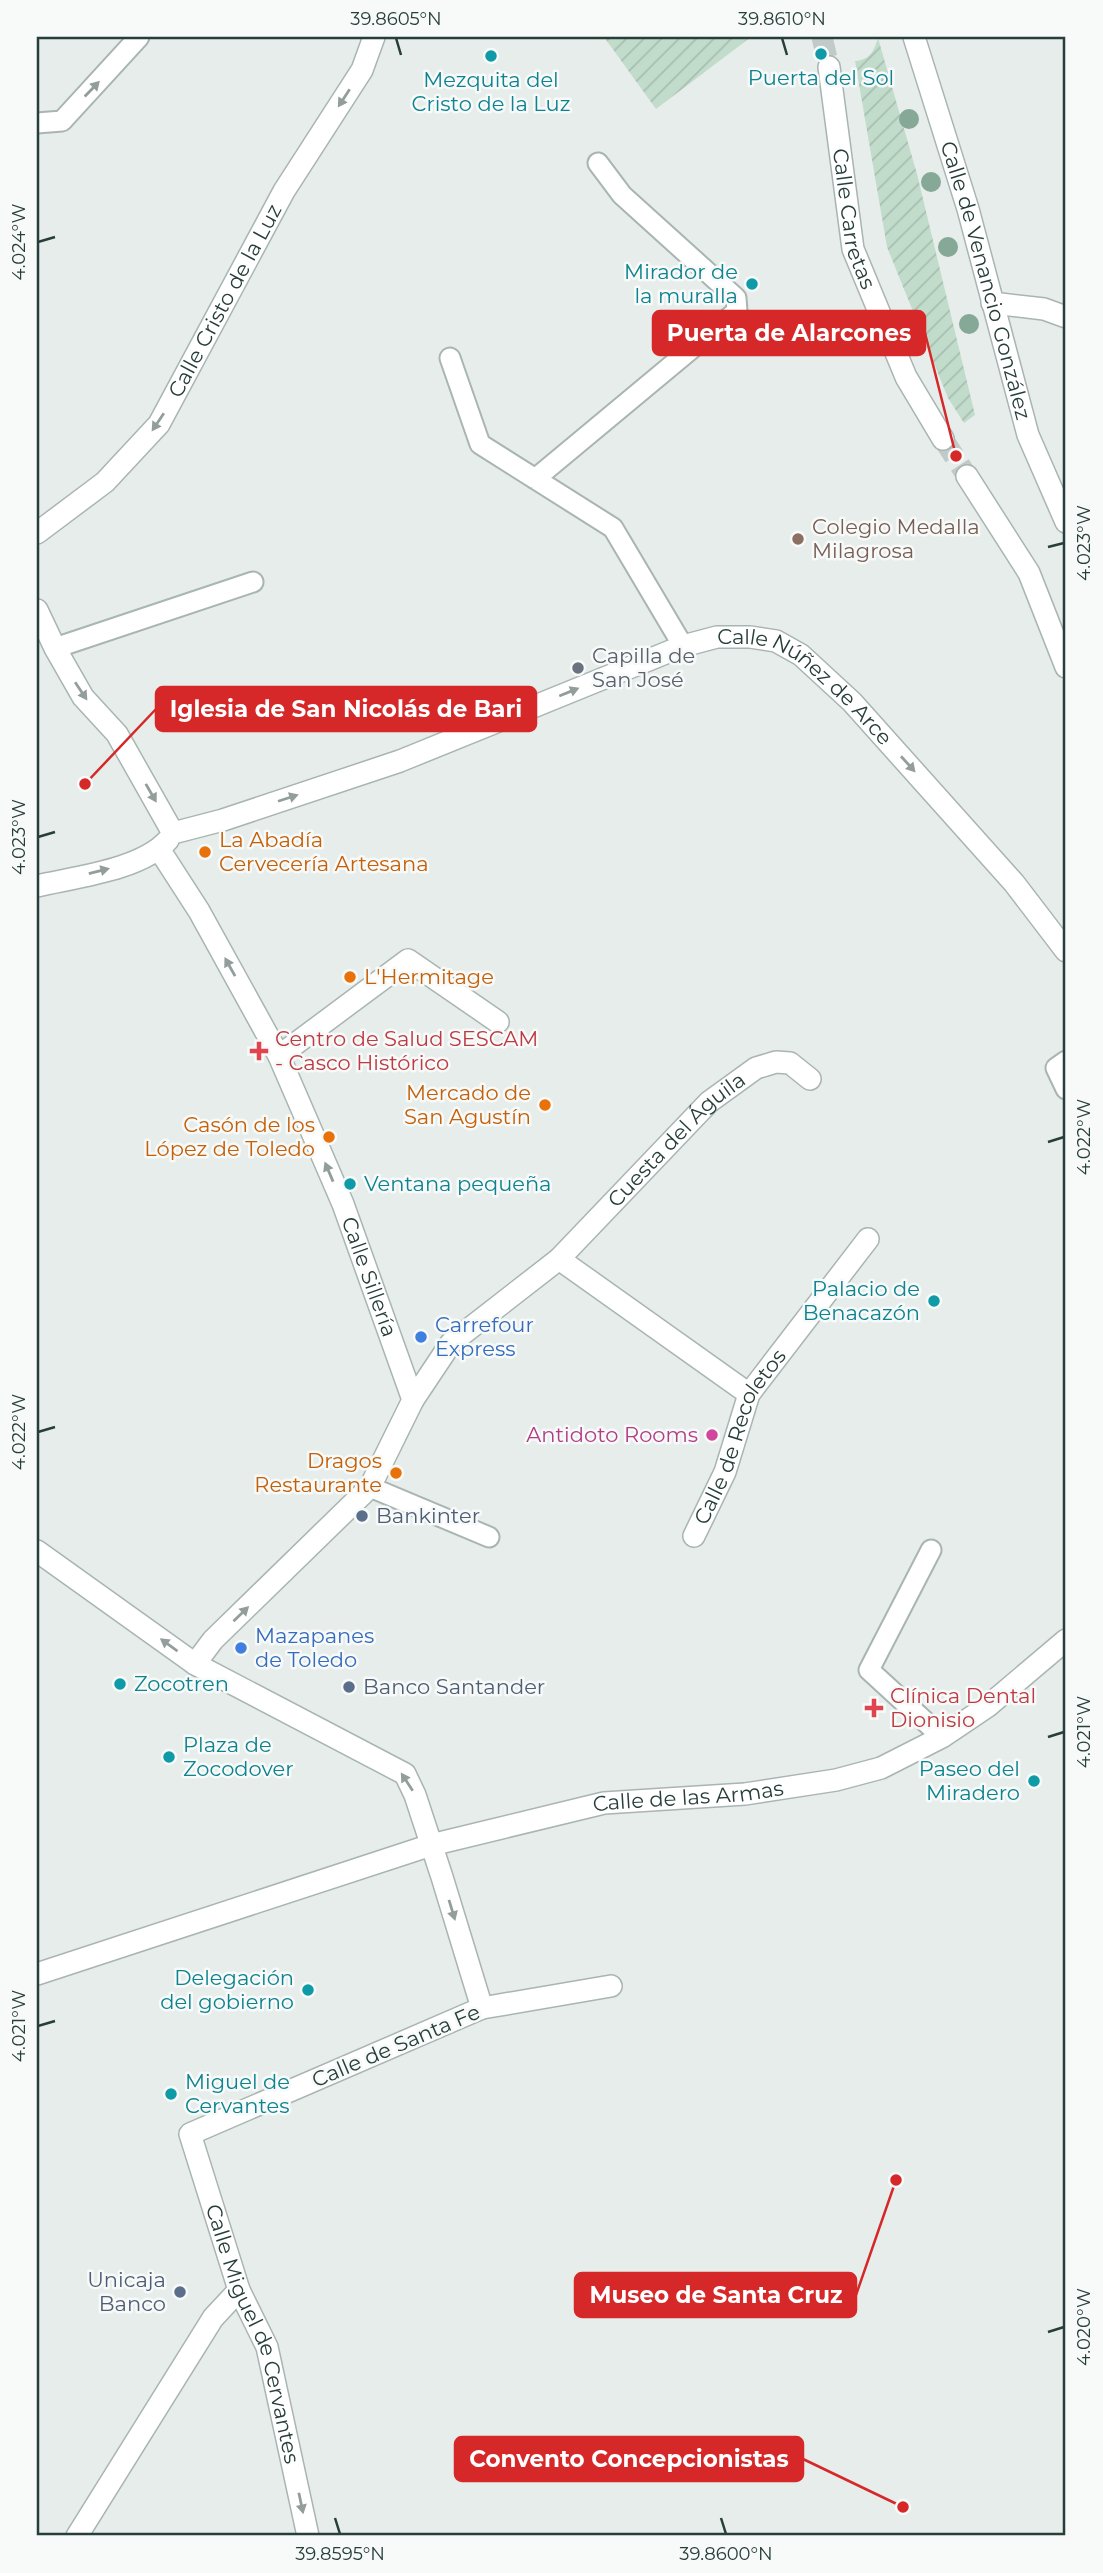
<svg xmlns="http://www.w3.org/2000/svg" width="1103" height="2573" font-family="Montserrat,sans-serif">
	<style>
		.garden { fill: url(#garden-furrows) }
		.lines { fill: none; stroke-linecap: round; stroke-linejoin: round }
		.pedestrian-tunnel { stroke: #c0cac8; stroke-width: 21; stroke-dasharray: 21 10; stroke-linecap: butt }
		.minor-tunnel { stroke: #c0cac8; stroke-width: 21; stroke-dasharray: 21 10; stroke-linecap: butt }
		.service-casing { stroke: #a9b5b2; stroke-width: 23 }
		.pedestrian-casing { stroke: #a9b5b2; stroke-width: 24 }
		.minor-casing { stroke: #a9b5b2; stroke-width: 24 }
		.tertiary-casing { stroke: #a9b5b2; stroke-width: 24 }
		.service { stroke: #fff; stroke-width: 19 }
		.pedestrian { stroke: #fff; stroke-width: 21 }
		.minor { stroke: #fff; stroke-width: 21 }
		.tertiary { stroke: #fff; stroke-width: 21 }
		.tree { fill: #85a897 }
		.oneway { fill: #939e9c }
		.ticks { fill: none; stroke: #273e3a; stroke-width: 2.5 }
		.culture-dot { fill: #0f9aa8; stroke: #f7faf9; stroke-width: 2.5 }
		.education-dot { fill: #8d6e63; stroke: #f7faf9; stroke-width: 2.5 }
		.worship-dot { fill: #6b7280; stroke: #f7faf9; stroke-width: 2.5 }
		.food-dot { fill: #e8710a; stroke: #f7faf9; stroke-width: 2.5 }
		.health-dot { fill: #e0444e; stroke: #f7faf9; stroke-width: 2.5 }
		.shop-dot { fill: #3f7fe0; stroke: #f7faf9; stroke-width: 2.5 }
		.hotel-dot { fill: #d1479c; stroke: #f7faf9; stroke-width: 2.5 }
		.service-dot { fill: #5c6f8a; stroke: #f7faf9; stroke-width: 2.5 }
		.labels { text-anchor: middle; stroke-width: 5; stroke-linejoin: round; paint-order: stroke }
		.culture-label { font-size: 21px; fill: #0d838f; stroke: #f7faf9; text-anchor: end }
		.street-label { font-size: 21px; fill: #273e3a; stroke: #f7faf9 }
		.education-label { font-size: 21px; fill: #785e54; stroke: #f7faf9; text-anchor: start }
		.worship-label { font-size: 21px; fill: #5b616d; stroke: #f7faf9; text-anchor: start }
		.food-label { font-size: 21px; fill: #c56008; stroke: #f7faf9; text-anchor: end }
		.health-label { font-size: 21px; fill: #be3a42; stroke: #f7faf9; text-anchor: start }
		.shop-label { font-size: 21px; fill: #366cbe; stroke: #f7faf9; text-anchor: start }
		.hotel-label { font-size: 21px; fill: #b23c85; stroke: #f7faf9; text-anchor: end }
		.service-label { font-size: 21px; fill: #4e5e75; stroke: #f7faf9; text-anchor: start }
		.leader { fill: none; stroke: #d62828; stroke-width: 2.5 }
		.callout-dot { fill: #d62828; stroke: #f7faf9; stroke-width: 2.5 }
		.callout { fill: #d62828; stroke: #d62828; stroke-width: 2.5 }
		.callout-label { font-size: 23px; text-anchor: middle; font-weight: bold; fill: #fff }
		.neatline { fill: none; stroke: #273e3a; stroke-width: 2.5 }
		.ticks-label { font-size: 18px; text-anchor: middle; fill: #273e3a }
	</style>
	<defs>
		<pattern id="garden-furrows" width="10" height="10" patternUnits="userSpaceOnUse" patternTransform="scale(1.75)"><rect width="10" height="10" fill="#c2dccc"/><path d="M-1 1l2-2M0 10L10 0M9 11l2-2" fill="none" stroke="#a7beb0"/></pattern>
	</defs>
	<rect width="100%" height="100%" fill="#e6edeb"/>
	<path class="garden" d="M 604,37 L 751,37 L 656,109 Z
		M 878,38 L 917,174 L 975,415 L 964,423 L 948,398 L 887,247 L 855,61 C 870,60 874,51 878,38 Z"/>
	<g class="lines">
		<path class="pedestrian-tunnel" d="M 822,37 L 829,67"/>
		<path class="minor-tunnel" d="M 943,439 L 967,476"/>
		<defs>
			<path id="service" d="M 37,123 L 62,121 L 139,37
				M 450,358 L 480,444 L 613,528 L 683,646
				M 535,479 L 737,311 L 736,298 L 622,195 L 598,163
				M 55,648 L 253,582
				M 1066,1061 L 1056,1068 L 1066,1089
				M 370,1487 L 489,1537
				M 931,1550 L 869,1670 L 942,1737"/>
			<path id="pedestrian" d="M 482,2008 L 611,1986"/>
			<g id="minor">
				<path id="s1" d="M 829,67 L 853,249 L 906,377 L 943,439"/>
				<path d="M 992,303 L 1044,309 L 1066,317"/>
				<path d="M 967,476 L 1029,573 L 1066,667"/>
				<path id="s2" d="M 37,533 L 105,482 L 159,424 L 284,191 L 362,70 L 374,37"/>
				<path id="s3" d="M 37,610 L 55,648 L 83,697 L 117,734 L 173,833 L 223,820 L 400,761 L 683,646 L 717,637 L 750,637 L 776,641 L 801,655 L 852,702 L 1014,883 L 1066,951"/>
				<path id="s4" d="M 159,849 L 199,911 L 279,1056 L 343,1204 L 413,1400 L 370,1487 L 213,1640 L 195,1664"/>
				<path d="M 37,886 C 75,877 141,870 168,840"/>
				<path d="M 279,1056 L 408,960 L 498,1022"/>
				<path d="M 559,1259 L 749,1394"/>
				<path id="s5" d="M 413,1400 L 451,1343 L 559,1259 L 709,1102 L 756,1068 L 776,1062 L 790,1063 L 810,1079"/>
				<path id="s6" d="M 694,1536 L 725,1472 L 749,1394 L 868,1239"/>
				<path id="s7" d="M 37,1551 L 195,1664 L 405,1774 L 415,1795 L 442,1877 L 482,2008 L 190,2134 L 239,2290 L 267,2347 L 308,2536"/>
				<path d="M 77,2536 L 213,2318 L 239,2290"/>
			</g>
			<g id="tertiary">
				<path id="s8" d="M 914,37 L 968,209 L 1028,435 L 1066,522"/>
				<path id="s9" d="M 37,1974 L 431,1845 L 604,1803 L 745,1794 L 836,1780 L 881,1768 L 942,1737 L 988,1706 L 1066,1640"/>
			</g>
		</defs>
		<use href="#service" class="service-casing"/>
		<use href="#pedestrian" class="pedestrian-casing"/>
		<use href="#minor" class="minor-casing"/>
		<use href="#tertiary" class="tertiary-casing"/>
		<use href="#service" class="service"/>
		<use href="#pedestrian" class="pedestrian"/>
		<use href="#minor" class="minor"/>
		<use href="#tertiary" class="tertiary"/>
	</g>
	<g class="tree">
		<circle cx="909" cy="119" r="10"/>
		<circle cx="931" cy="182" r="10"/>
		<circle cx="948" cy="247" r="10"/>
		<circle cx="969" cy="324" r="10"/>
	</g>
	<defs><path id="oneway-solid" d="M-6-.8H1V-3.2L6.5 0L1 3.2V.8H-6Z" transform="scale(1.75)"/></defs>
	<g class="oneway">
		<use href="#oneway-solid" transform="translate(92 89) rotate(-46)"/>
		<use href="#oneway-solid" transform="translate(344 98) rotate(123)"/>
		<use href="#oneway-solid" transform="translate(158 422) rotate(124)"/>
		<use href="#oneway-solid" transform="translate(81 691) rotate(56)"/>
		<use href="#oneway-solid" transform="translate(569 692) rotate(-22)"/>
		<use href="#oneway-solid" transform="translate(908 764) rotate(48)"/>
		<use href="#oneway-solid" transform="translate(151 793) rotate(60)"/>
		<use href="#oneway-solid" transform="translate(288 798) rotate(-18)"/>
		<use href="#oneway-solid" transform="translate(99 871) rotate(-14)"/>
		<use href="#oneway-solid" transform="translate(230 967) rotate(-119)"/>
		<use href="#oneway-solid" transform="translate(329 1172) rotate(-113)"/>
		<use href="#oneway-solid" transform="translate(241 1614) rotate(-44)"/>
		<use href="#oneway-solid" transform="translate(169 1645) rotate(-144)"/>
		<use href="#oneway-solid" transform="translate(407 1782) rotate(-123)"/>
		<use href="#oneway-solid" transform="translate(452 1910) rotate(73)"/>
		<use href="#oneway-solid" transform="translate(301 2503) rotate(78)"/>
	</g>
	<path class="ticks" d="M 396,38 L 401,55M 782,38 L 787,55M 38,242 L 55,237M 1048,547 L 1064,543M 38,837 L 55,832M 1048,1142 L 1064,1137M 38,1432 L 55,1427M 1048,1737 L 1064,1732M 38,2026 L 55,2021M 1048,2332 L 1064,2327M 335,2518 L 340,2534M 721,2518 L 726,2534"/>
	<g class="culture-dot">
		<circle cx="821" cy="54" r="7"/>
		<circle cx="491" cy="56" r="7"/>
		<circle cx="752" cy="284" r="7"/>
		<circle cx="350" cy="1184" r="7"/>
		<circle cx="934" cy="1301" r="7"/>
		<circle cx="120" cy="1684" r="7"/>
		<circle cx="169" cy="1757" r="7"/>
		<circle cx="1034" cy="1781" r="7"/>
		<circle cx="308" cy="1990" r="7"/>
		<circle cx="171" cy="2094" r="7"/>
	</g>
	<circle class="education-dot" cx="798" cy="539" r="7"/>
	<circle class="worship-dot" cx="578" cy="668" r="7"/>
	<g class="food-dot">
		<circle cx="205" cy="852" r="7"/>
		<circle cx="350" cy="977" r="7"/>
		<circle cx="545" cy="1105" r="7"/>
		<circle cx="329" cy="1137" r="7"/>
		<circle cx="396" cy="1473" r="7"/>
	</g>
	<g class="health-dot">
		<path d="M255.5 1040.5h7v7h7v7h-7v7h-7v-7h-7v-7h7z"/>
		<path d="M870.5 1697.5h7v7h7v7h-7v7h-7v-7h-7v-7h7z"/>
	</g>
	<g class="shop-dot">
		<circle cx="421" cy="1337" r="7"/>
		<circle cx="241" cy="1648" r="7"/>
	</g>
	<circle class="hotel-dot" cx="712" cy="1435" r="7"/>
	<g class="service-dot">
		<circle cx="362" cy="1516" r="7"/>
		<circle cx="349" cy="1687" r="7"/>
		<circle cx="180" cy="2292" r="7"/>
	</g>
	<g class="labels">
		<g class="culture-label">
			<text x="821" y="85" text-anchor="middle">Puerta del Sol</text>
			<text x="491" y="87" text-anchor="middle">Mezquita del<tspan x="491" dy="24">Cristo de la Luz</tspan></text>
			<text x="738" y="279">Mirador de<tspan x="738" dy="24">la muralla</tspan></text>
			<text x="364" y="1191" text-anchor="start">Ventana pequeña</text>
			<text x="920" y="1296">Palacio de<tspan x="920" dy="24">Benacazón</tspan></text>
			<text x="134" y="1691" text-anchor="start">Zocotren</text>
			<text x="183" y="1752" text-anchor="start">Plaza de<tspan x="183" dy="24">Zocodover</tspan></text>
			<text x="1020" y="1776">Paseo del<tspan x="1020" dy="24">Miradero</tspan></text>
			<text x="294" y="1985">Delegación<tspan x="294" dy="24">del gobierno</tspan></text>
			<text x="185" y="2089" text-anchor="start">Miguel de<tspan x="185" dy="24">Cervantes</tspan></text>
		</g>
		<g class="street-label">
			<text dy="7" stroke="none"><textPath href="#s1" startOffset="154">Calle Carretas</textPath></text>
			<text dy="7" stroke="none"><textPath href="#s8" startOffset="254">Calle de Venancio González</textPath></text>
			<text dy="7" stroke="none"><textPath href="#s2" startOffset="304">Calle Cristo de la Luz</textPath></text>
			<text dy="7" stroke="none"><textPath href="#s3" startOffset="947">Calle Núñez de Arce</textPath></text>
			<text dy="7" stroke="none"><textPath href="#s5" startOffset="373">Cuesta del Águila</textPath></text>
			<text dy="7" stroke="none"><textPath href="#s4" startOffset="478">Calle Sillería</textPath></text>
			<text dy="7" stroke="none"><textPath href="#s6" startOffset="110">Calle de Recoletos</textPath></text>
			<text dy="7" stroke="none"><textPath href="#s9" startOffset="677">Calle de las Armas</textPath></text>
			<text transform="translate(396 2046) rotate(-23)" y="7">Calle de Santa Fe</text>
			<text dy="7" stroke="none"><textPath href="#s7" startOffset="1206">Calle Miguel de Cervantes</textPath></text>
		</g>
		<g class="education-label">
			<text x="812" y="534">Colegio Medalla<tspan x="812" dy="24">Milagrosa</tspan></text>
		</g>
		<g class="worship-label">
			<text x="592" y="663">Capilla de<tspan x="592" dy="24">San José</tspan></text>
		</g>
		<g class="food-label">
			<text x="219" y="847" text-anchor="start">La Abadía<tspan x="219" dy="24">Cervecería Artesana</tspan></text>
			<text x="364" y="984" text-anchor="start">L'Hermitage</text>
			<text x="531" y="1100">Mercado de<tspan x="531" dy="24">San Agustín</tspan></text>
			<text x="315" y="1132">Casón de los<tspan x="315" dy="24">López de Toledo</tspan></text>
			<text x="382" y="1468">Dragos<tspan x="382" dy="24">Restaurante</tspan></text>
		</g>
		<g class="health-label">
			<text x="275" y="1046">Centro de Salud SESCAM<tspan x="275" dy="24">- Casco Histórico</tspan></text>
			<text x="890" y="1703">Clínica Dental<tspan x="890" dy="24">Dionisio</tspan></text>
		</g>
		<g class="shop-label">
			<text x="435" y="1332">Carrefour<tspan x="435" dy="24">Express</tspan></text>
			<text x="255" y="1643">Mazapanes<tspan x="255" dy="24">de Toledo</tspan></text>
		</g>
		<g class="hotel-label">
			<text x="698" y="1442">Antidoto Rooms</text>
		</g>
		<g class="service-label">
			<text x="376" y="1523">Bankinter</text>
			<text x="363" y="1694">Banco Santander</text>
			<text x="166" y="2287" text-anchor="end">Unicaja<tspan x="166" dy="24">Banco</tspan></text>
		</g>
	</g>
	<path class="leader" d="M956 456L925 333M85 784L156 709M896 2180L856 2295M903 2507L803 2459"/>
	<g class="callout-dot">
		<circle cx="956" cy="456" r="7"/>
		<circle cx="85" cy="784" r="7"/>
		<circle cx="896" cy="2180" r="7"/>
		<circle cx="903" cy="2507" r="7"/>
	</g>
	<g class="callout">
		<rect x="653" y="311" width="272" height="44" rx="7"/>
		<rect x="156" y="687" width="380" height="44" rx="7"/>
		<rect x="575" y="2273" width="281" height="44" rx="7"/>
		<rect x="455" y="2437" width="348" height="44" rx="7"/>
	</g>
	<g class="callout-label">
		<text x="789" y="341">Puerta de Alarcones</text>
		<text x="346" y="717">Iglesia de San Nicolás de Bari</text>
		<text x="716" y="2303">Museo de Santa Cruz</text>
		<text x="629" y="2467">Convento Concepcionistas</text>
	</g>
	<rect width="1103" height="2573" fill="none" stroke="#f7faf9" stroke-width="77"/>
	<rect x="38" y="38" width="1026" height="2496" class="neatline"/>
	<g class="ticks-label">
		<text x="396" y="25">39.8605°N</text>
		<text x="782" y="25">39.8610°N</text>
		<text transform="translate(19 242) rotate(-90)" y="6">4.024°W</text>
		<text transform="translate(1084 543) rotate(-90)" y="6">4.023°W</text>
		<text transform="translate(19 837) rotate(-90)" y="6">4.023°W</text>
		<text transform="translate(1084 1137) rotate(-90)" y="6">4.022°W</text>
		<text transform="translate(19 1432) rotate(-90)" y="6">4.022°W</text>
		<text transform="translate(1084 1732) rotate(-90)" y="6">4.021°W</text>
		<text transform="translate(19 2026) rotate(-90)" y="6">4.021°W</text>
		<text transform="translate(1084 2327) rotate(-90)" y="6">4.020°W</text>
		<text x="340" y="2560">39.8595°N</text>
		<text x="726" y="2560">39.8600°N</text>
	</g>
</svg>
